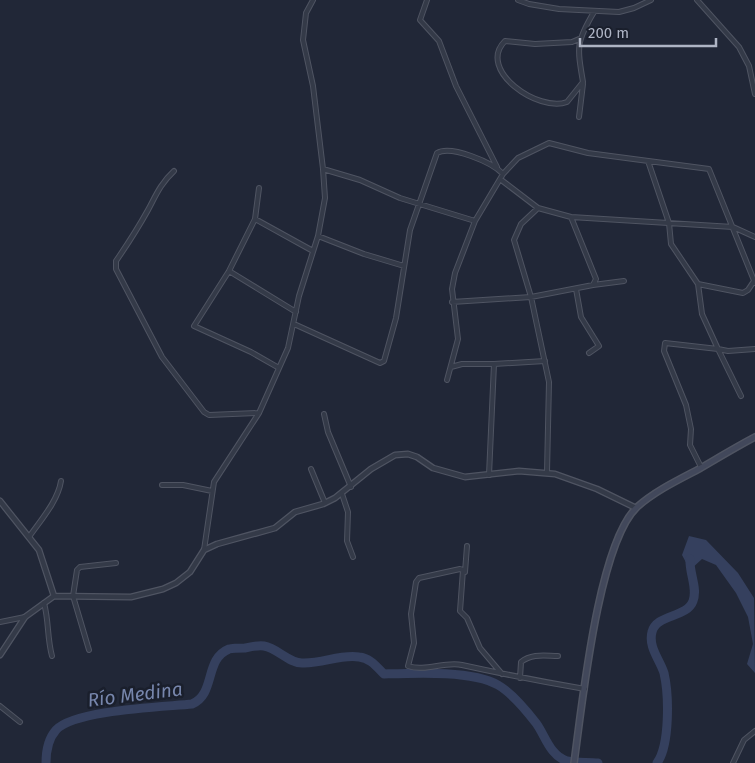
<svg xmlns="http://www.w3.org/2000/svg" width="755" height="763" font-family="'Fira Sans',sans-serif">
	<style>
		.water { fill: #35405e }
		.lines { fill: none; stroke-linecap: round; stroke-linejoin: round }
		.river { stroke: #35405e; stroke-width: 9 }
		.minor-casing { stroke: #4f5462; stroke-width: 6 }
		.tertiary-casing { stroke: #4f5462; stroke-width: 7 }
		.secondary-casing { stroke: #4f5462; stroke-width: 8 }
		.minor { stroke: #343a48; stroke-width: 4 }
		.tertiary { stroke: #343a48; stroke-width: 4.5 }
		.secondary { stroke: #42485b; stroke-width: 5 }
		.labels { text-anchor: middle; stroke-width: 5; stroke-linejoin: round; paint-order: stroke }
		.water-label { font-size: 19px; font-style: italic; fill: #7786ac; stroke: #1a1f2c }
	</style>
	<rect width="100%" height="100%" fill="#212737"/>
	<path class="water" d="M 689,536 L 706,540 L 738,573 L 754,598 L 755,673 L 747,664 L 753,644 L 748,617 L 736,593 L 716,565 L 702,559 L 690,570 L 682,555 Z"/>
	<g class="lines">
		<path class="river" d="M 46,763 C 46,752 48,739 56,730 C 74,710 163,707 192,704 C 216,694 204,659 229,649 C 233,648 240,648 245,648 C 250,647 258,645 264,646 C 277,648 289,663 302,663 C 322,664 340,654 359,657 C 370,658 376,666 384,674 C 413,673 473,670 498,685 C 512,693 526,710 536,723 C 545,735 550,756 567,761 C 576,763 588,762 598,763
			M 657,763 C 670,745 669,695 664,673 C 660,660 648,647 652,632 C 656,614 687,618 693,601 C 698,588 689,573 690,559"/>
		<defs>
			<path id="minor" d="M 427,0 L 420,20 L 439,41 L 456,86 L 497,167
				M 518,0 L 529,4 L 559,9 L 619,12 L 634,8 L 651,0
				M 697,0 L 739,47 L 749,66 L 755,94
				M 579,39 L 572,42 L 535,44 L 505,41 C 476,70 539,113 567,102 L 583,82 C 577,47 576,42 594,12
				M 579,117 L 583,84
				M 648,161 L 669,223 L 671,244 L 698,284 L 702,314 L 718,349 L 728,351 L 755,349
				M 323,169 L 360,180 L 400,198 L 475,221
				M 174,171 C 161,183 156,195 148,210 C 138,228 127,245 116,261 L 116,269 L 162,357 L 204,412 L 209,415 L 259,413
				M 500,179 L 538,208 L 571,217 L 733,227 L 755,237
				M 259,188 L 255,219 L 229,271 L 194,326 L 251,352 L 279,368
				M 538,208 L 521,224 L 514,240 L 531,297 L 549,382 L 547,472
				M 255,219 L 313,251
				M 318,236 L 364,254 L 404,266
				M 229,271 L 296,312
				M 698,284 L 743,293 L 748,290 L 754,281
				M 593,285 L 624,281
				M 576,289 L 581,317 L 599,346 L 589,353
				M 452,302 L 531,297 L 593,285 L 596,279 L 571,217
				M 294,324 L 380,363 L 384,361 L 396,318 L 410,230 L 437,153 C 451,145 492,162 503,174
				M 451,367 L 462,364 L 494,364
				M 447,380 L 458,339 L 452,289 L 455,273 L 475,221 L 503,174 L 518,158 L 549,143 L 588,153 L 709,169 L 755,283
				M 324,414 L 328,432 L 351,487
				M 701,467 L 690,445 L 691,429 L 686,405 L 664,351 L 665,343 L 718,349 L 741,396
				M 311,469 L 325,503
				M 489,475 L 494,364 L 545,361
				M 162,485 L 183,485 L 212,491
				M 342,494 L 348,512 L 347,541 L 353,557
				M 29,537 C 40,521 58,501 61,481
				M 204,550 L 214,482 L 259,413 L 288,348 L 299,296 L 318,236 L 325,198 L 323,169 L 313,86 L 303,40 L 306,13 L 313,0
				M 465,572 L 467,546
				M 44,603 C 49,621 47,638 52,656
				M 0,622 L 25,617
				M 89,650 L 73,596 L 77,570 L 80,567 L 116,563
				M 502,674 L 480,648 L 467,618 L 460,611 L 463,570 L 460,569 L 419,578 L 416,582 L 411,614 L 414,643 L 408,666 C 425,672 445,661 462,665 C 503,674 544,682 585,689
				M 520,678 L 521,662 C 532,653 546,656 558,656
				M 0,706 L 20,722
				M 733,763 L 744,740 L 755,731"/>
			<path id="tertiary" d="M 0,501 L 39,550 L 54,596
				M 0,655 L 25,617 L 54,596 L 131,597 L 163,589 L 176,583 L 190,572 L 204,550 L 217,544 L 275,528 L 295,512 L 323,504 L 335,498 L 371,469 L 395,455 L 408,454 L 417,457 L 433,468 L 465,477 L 519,471 L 555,474 L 597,489 L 636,508"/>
			<path id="secondary" d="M 574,763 C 582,706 598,544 637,507 C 655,491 678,480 699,469 C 718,458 736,447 755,437"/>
		</defs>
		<use href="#minor" class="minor-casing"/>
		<use href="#tertiary" class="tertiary-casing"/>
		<use href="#secondary" class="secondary-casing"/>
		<use href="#minor" class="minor"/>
		<use href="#tertiary" class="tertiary"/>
		<use href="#secondary" class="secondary"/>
	</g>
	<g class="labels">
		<g class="water-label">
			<text transform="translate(135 694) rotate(-7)" y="7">Río Medina</text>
		</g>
	</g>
	<path d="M580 38v8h136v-8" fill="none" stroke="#aeb4c4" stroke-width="2.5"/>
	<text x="588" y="38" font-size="15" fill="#aeb4c4" stroke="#1a1f2c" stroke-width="4" paint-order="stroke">200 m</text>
</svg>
